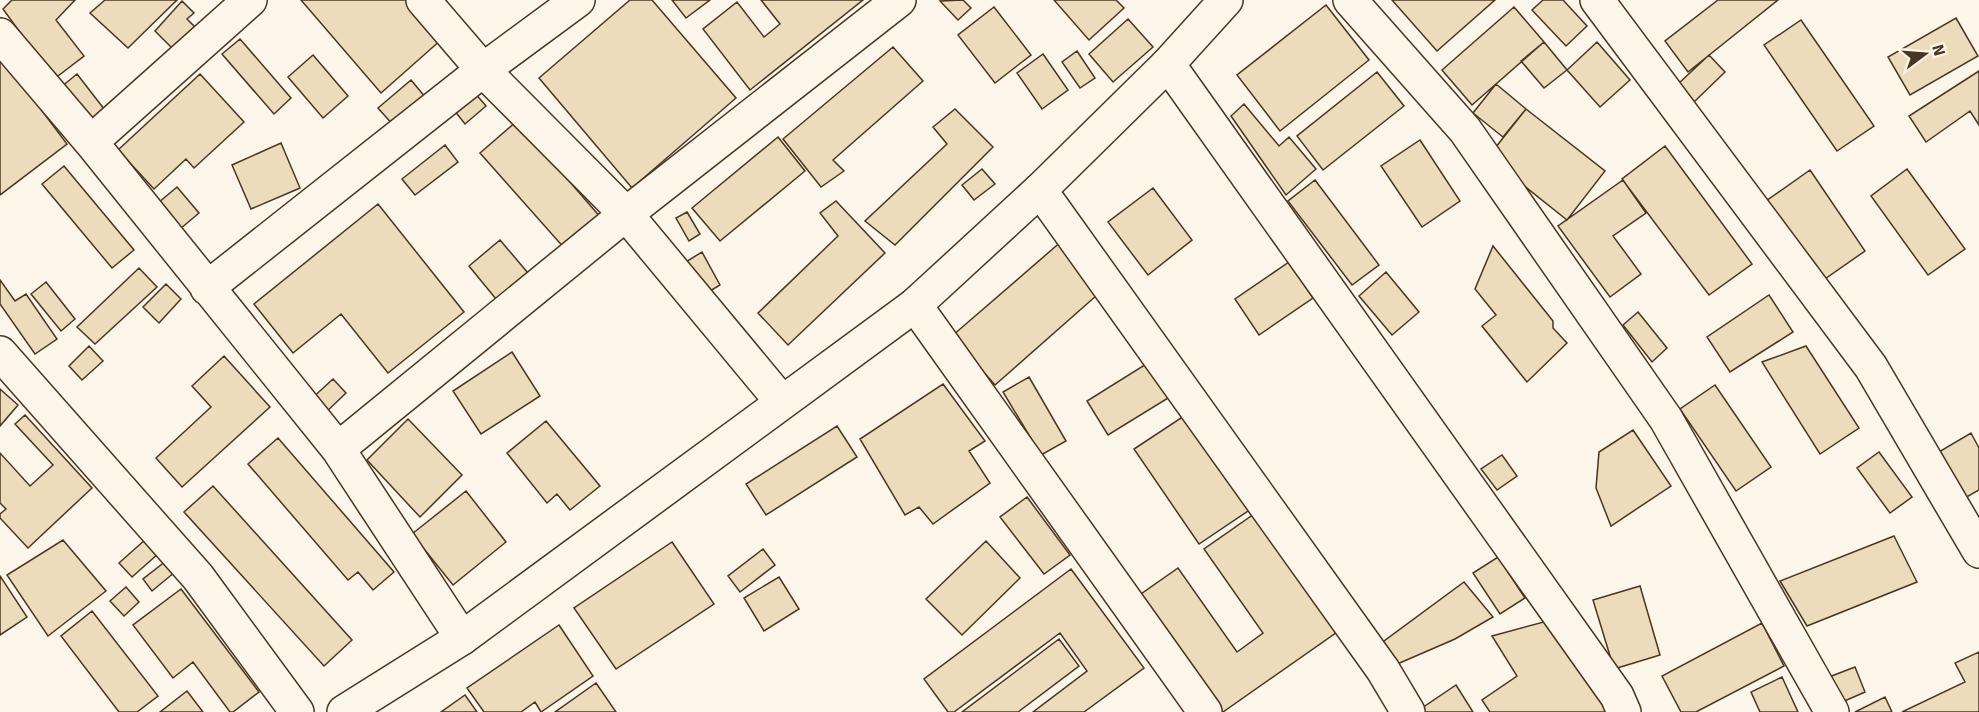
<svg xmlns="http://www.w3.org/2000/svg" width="1979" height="712" font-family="Signika,sans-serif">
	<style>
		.building { fill: #ecdcbc; stroke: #4a3520; stroke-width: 1.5 }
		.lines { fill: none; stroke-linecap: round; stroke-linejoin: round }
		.minor-casing { stroke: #4a3520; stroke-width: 36 }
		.tertiary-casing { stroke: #4a3520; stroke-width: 36 }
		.minor { stroke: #fbf6e9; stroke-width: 33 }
		.tertiary { stroke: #fbf6e9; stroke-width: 33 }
	</style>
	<rect width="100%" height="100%" fill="#fbf6e9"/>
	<path class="building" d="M 12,0 L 75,0 L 56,20 L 84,56 L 54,79 L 3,9 Z
		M 105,0 L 177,0 L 128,48 L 90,13 Z
		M 301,0 L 408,0 L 442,39 L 381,93 Z
		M 630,0 L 652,0 L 736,98 L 632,188 L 539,78 Z
		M 672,0 L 710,0 L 686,18 Z
		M 761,0 L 863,0 L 750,90 L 703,29 L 737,2 L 764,37 L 780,24 Z
		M 963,0 L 971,8 L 958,20 L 940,1 Z
		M 1054,0 L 1116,0 L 1124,8 L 1089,40 Z
		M 1392,0 L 1495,0 L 1437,51 Z
		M 1543,0 L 1563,0 L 1587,26 L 1566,46 L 1532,10 Z
		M 1718,0 L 1778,0 L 1688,72 L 1665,41 Z
		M 182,1 L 194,13 L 187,19 L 198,30 L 177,53 L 155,31 Z
		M 1326,5 L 1369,60 L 1280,131 L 1237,75 Z
		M 994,7 L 1031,55 L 995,83 L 958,35 Z
		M 1514,7 L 1544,42 L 1472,105 L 1442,70 Z
		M 1956,18 L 1978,56 L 1910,95 L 1888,57 Z
		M 1128,19 L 1153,47 L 1113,82 L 1089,54 Z
		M 1801,20 L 1874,126 L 1837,151 L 1764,45 Z
		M 240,39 L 291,98 L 274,114 L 222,54 Z
		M 1544,42 L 1567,70 L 1544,88 L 1521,61 Z
		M 1597,42 L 1630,80 L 1600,107 L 1567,70 Z
		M 893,47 L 923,81 L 833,160 L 844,171 L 821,187 L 783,139 Z
		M 1077,51 L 1095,78 L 1080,88 L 1062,62 Z
		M 1043,54 L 1068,90 L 1042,109 L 1017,73 Z
		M 0,55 L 67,144 L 0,195 Z
		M 313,55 L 348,96 L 323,118 L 288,77 Z
		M 1709,55 L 1725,72 L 1693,103 L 1677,85 Z
		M 1979,71 L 1979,125 L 1970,111 L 1926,142 L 1909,116 Z
		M 1377,72 L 1404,106 L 1323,170 L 1297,136 Z
		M 77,74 L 108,114 L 86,132 L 55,92 Z
		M 200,74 L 244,122 L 194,168 L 186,159 L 154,189 L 118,150 Z
		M 411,80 L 426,98 L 394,126 L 378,108 Z
		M 1496,84 L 1526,109 L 1503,137 L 1473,113 Z
		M 474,92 L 486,106 L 465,124 L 454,110 Z
		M 1244,104 L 1279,146 L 1289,137 L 1316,169 L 1286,195 L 1231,116 Z
		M 955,109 L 993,147 L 895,245 L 865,221 L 947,144 L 933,127 Z
		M 1526,109 L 1605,171 L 1567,220 L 1488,157 Z
		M 517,121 L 602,219 L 566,250 L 480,153 Z
		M 778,137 L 805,171 L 720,241 L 692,208 Z
		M 1420,140 L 1460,201 L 1422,227 L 1381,166 Z
		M 281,143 L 300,188 L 251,209 L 232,165 Z
		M 445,145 L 458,162 L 415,195 L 402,179 Z
		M 1665,146 L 1752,264 L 1709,295 L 1622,179 Z
		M 64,166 L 134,250 L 112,268 L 42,184 Z
		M 982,169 L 995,184 L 974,200 L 962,185 Z
		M 1907,169 L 1965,249 L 1928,275 L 1871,196 Z
		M 1810,170 L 1865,251 L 1822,281 L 1766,201 Z
		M 1315,180 L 1379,265 L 1352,285 L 1288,201 Z
		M 1623,180 L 1646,213 L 1613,236 L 1641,274 L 1610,297 L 1558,226 Z
		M 177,187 L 199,213 L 173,235 L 151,209 Z
		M 1153,188 L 1192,240 L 1148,275 L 1108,222 Z
		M 836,201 L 885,253 L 788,345 L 758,313 L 838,236 L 820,213 Z
		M 378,204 L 464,312 L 388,373 L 341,314 L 293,353 L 254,304 Z
		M 687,212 L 700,234 L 689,241 L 676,218 Z
		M 500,240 L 528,273 L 496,299 L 469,266 Z
		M 1063,240 L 1105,288 L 995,385 L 952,336 Z
		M 1493,246 L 1553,321 L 1553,328 L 1567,343 L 1527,382 L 1482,326 L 1496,315 L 1475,289 Z
		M 702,252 L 720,285 L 702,296 L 684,263 Z
		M 1289,262 L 1313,298 L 1259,335 L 1235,299 Z
		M 139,268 L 157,287 L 95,344 L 77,327 Z
		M 1386,272 L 1419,312 L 1392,335 L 1359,296 Z
		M 0,280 L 15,301 L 26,294 L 57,339 L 35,354 L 0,304 Z
		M 46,282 L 75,319 L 61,331 L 31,294 Z
		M 166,284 L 181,299 L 159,323 L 143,307 Z
		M 1769,295 L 1793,332 L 1730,372 L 1707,337 Z
		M 1638,312 L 1667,348 L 1652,362 L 1623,325 Z
		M 89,346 L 103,361 L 82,380 L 69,366 Z
		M 1806,346 L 1859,428 L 1820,454 L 1762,362 Z
		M 512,352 L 540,396 L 481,434 L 453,391 Z
		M 224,356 L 270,407 L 182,487 L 156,458 L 211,407 L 192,386 Z
		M 1151,361 L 1173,395 L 1108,435 L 1087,401 Z
		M 1029,377 L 1066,441 L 1041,455 L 1003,392 Z
		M 333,379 L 346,393 L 322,416 L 309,401 Z
		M 943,384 L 985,441 L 969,451 L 990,483 L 933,524 L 919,507 L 905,515 L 860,439 Z
		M 1715,385 L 1771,467 L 1736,491 L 1680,409 Z
		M 0,389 L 18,405 L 0,426 Z
		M 1190,412 L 1254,507 L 1199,544 L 1134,449 Z
		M 25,415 L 92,488 L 28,548 L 0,518 L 0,514 L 6,509 L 0,503 L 0,453 L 30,486 L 53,465 L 15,424 Z
		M 408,419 L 462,475 L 420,517 L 367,460 Z
		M 546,421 L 600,486 L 570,510 L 557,494 L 547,503 L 507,453 Z
		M 837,426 L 857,457 L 766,515 L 746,484 Z
		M 1633,430 L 1671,486 L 1611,526 L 1596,488 L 1599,452 Z
		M 1971,433 L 1979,448 L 1979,490 L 1958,502 L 1932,456 Z
		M 278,438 L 394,572 L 373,590 L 358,572 L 348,580 L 248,464 Z
		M 1879,452 L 1912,497 L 1890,513 L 1857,468 Z
		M 1502,455 L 1517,476 L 1497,490 L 1481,469 Z
		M 213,486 L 352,640 L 324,666 L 184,512 Z
		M 466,491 L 506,542 L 453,585 L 412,534 Z
		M 1027,497 L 1070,555 L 1044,574 L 1000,517 Z
		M 1257,512 L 1340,630 L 1223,712 L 1141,594 L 1178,568 L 1237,652 L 1263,633 L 1204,549 Z
		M 1894,536 L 1917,582 L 1807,626 L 1780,581 Z
		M 146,539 L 159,553 L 132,577 L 119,563 Z
		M 63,540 L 106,591 L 48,636 L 7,575 Z
		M 986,541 L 1020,578 L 962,635 L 926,599 Z
		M 672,542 L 714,604 L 616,669 L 574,608 Z
		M 763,549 L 775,565 L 740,592 L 728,576 Z
		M 1498,557 L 1525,598 L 1500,614 L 1473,573 Z
		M 166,561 L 175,572 L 152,591 L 143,579 Z
		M 1071,569 L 1144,668 L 1084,712 L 1033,712 L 1087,671 L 1060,633 L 954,712 L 948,712 L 924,679 Z
		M 0,576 L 27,617 L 0,635 Z
		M 779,577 L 799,609 L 764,631 L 744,598 Z
		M 1464,582 L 1493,617 L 1455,639 L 1395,665 L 1380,644 Z
		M 1640,586 L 1660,655 L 1614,669 L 1593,600 Z
		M 126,587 L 139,602 L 124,616 L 110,601 Z
		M 181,589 L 259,692 L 233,712 L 230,712 L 193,662 L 173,678 L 133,625 Z
		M 92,611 L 158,696 L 137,712 L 119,712 L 61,636 Z
		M 1551,620 L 1609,710 L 1605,712 L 1490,712 L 1482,700 L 1517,676 L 1492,636 Z
		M 1762,623 L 1784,666 L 1696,712 L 1681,712 L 1662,676 Z
		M 559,625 L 593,676 L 541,712 L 535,702 L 521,712 L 484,712 L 467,688 Z
		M 1059,639 L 1079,666 L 1018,712 L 962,712 Z
		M 1979,652 L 1979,712 L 1902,712 L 1965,682 L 1955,663 Z
		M 1855,667 L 1865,692 L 1840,703 L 1829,677 Z
		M 1782,677 L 1798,712 L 1760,712 L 1751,692 Z
		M 596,683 L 616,712 L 555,712 Z
		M 1456,685 L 1473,712 L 1424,712 L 1422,708 Z
		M 187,691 L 203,712 L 160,712 Z
		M 465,695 L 477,712 L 441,712 Z
		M 1885,697 L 1892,712 L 1855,712 Z"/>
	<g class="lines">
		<defs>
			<path id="minor" d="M 423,0 L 483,70 L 626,214 L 782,402
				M 1350,0 L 1465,130 L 1666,419 L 1832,712
				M 1597,0 L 1871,367 L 1979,551
				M 0,35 L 91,142 L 338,449 L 462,638
				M 1168,64 L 1617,696 L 1624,712
				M 91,142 L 250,0
				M 1040,190 L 1383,670 L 1408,712
				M 207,288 L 483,70 L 578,0
				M 915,305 L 1205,712
				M 0,353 L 198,577 L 297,712
				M 338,449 L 626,214 L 899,0"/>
			<path id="tertiary" d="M 344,712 L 462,638 L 915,305 L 1040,190 L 1168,64 L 1226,0"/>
		</defs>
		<use href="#minor" class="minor-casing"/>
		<use href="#tertiary" class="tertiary-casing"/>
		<use href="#minor" class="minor"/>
		<use href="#tertiary" class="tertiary"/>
	</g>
	<g transform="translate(1925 54) rotate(74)" stroke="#fbf6e9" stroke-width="4.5" paint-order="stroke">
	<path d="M0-4.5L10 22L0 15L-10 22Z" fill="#4a3520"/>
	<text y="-9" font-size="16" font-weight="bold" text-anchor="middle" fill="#4a3520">N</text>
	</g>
</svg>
